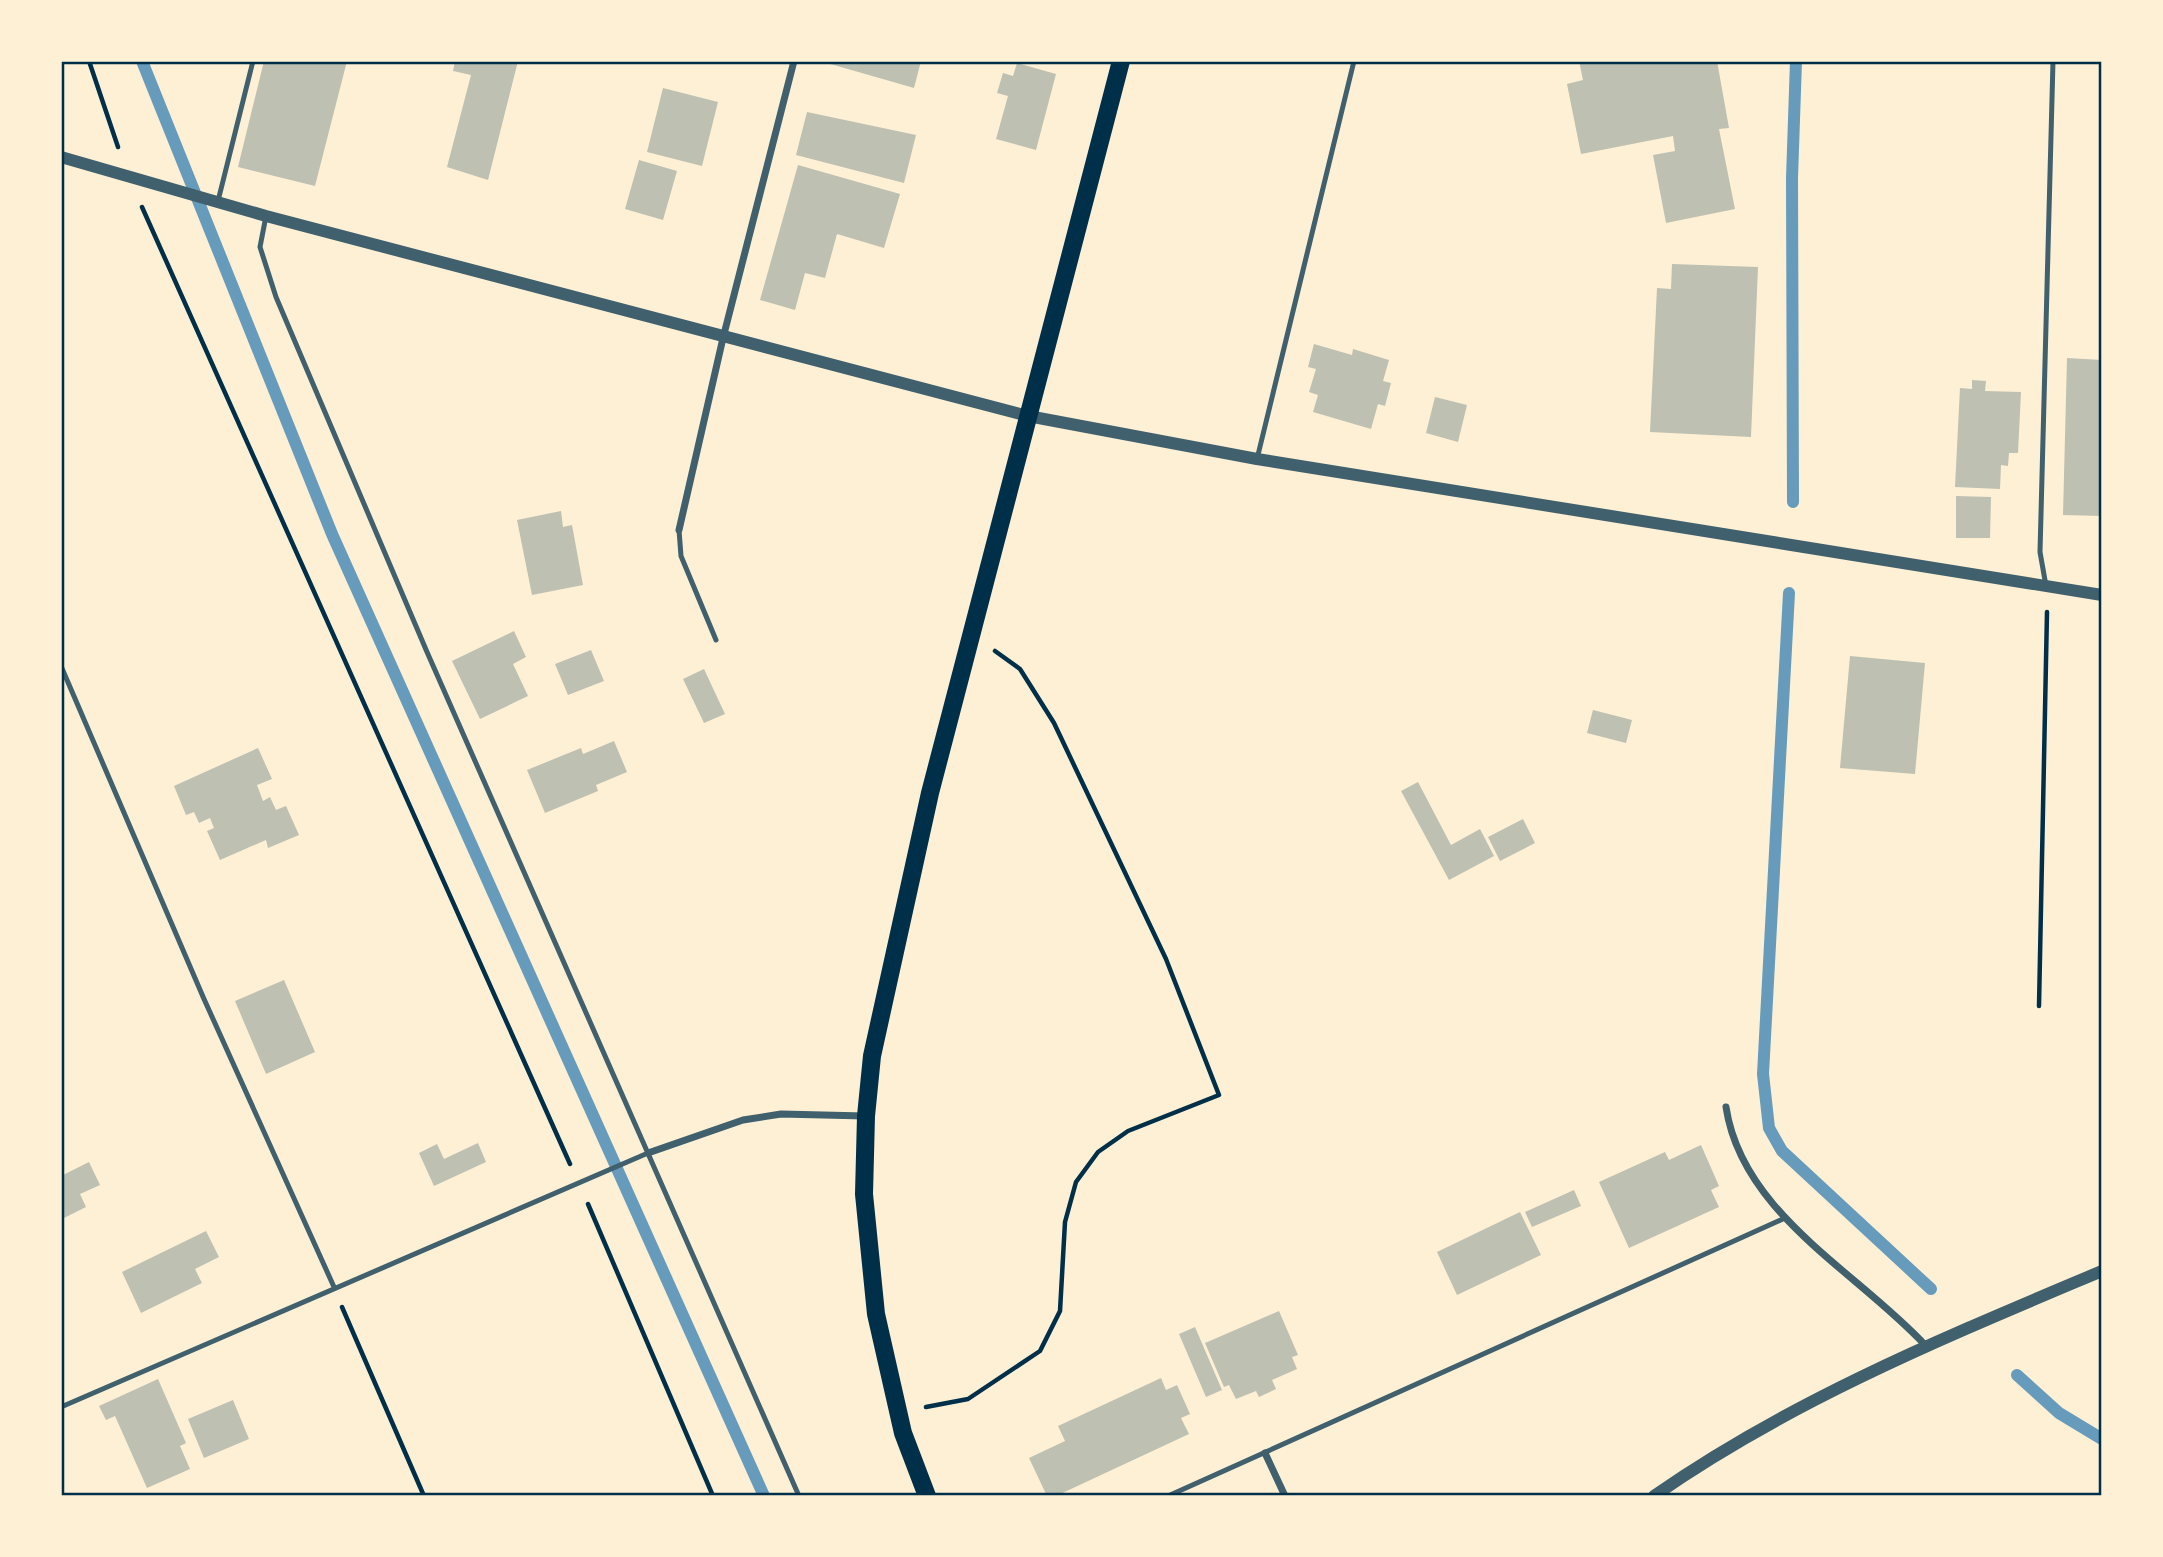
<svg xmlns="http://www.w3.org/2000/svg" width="2163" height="1557" font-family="'Alegreya Sans',sans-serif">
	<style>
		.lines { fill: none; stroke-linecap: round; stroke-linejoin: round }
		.stream { stroke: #669bbc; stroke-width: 12 }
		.building { fill: #bec0b2 }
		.path { stroke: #003049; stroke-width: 4.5 }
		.service { stroke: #3f606c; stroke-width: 5 }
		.minor { stroke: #3f606c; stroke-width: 7 }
		.tertiary { stroke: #3f606c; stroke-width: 12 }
		.primary { stroke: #003049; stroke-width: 18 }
		.neatline { fill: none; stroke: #003049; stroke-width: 2.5 }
	</style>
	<rect width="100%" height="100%" fill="#fdf0d5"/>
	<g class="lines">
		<path class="stream" d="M 142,61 L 332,534 L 764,1496
			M 1793,502 L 1792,178 L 1796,61
			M 1789,593 L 1763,1074 L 1769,1128 L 1782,1151 L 1931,1289
			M 2017,1375 L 2059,1413 L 2102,1439"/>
	</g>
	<path class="building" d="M 264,61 L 347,61 L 315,186 L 238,167 Z
		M 455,61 L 518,61 L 488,180 L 447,167 L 471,75 L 453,71 Z
		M 820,61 L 921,61 L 914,88 Z
		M 1579,61 L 1660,61 L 1661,64 L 1717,61 L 1729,128 L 1719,129 L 1735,209 L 1666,223 L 1653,155 L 1675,151 L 1673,136 L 1581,154 L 1567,84 L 1583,80 Z
		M 1017,63 L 1056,74 L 1036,150 L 996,139 L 1008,96 L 997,93 L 1003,73 L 1013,76 Z
		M 663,88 L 718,102 L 702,166 L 647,152 Z
		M 807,112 L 916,135 L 904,183 L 796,155 Z
		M 639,160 L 677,171 L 663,220 L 625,209 Z
		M 798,165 L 900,194 L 884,248 L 837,234 L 825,278 L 805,273 L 795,310 L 760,300 Z
		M 1672,264 L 1758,267 L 1751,437 L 1650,432 L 1657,288 L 1671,289 Z
		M 1314,344 L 1352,355 L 1353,349 L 1389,360 L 1383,381 L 1391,383 L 1385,406 L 1378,404 L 1371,429 L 1313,412 L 1318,395 L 1309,392 L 1316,369 L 1308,367 Z
		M 2067,358 L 2102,360 L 2102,516 L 2063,515 Z
		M 1972,380 L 1986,381 L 1985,391 L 2021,392 L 2018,453 L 2009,453 L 2008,466 L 2001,465 L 2000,489 L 1955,487 L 1960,388 L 1972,389 Z
		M 1435,397 L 1467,405 L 1458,442 L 1426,433 Z
		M 1956,496 L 1991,497 L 1990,538 L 1956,538 Z
		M 561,511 L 563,527 L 572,525 L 583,585 L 532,595 L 517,520 Z
		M 514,631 L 526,657 L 513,664 L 528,696 L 480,719 L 452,661 Z
		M 591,650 L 604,681 L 568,695 L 555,664 Z
		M 1850,656 L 1925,663 L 1915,774 L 1840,768 Z
		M 704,669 L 725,714 L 704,723 L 683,679 Z
		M 1593,710 L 1632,720 L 1626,743 L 1587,733 Z
		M 614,741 L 627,772 L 596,785 L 598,791 L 545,813 L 527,770 L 581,748 L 583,754 Z
		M 258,748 L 272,779 L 257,785 L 263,801 L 270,797 L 276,810 L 286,806 L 299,835 L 268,848 L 266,840 L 220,860 L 207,831 L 214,828 L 210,818 L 199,823 L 194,812 L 186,815 L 174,786 Z
		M 1418,782 L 1451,845 L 1480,829 L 1494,856 L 1449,880 L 1401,791 Z
		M 1523,819 L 1535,843 L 1500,861 L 1488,837 Z
		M 284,980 L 315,1052 L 266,1074 L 235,1001 Z
		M 478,1143 L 486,1162 L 434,1186 L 419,1153 L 437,1144 L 444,1159 Z
		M 1701,1145 L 1719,1186 L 1711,1190 L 1719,1207 L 1629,1248 L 1599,1182 L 1665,1152 L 1669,1160 Z
		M 89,1162 L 100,1185 L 80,1194 L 86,1207 L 64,1218 L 61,1176 Z
		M 1574,1190 L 1581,1206 L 1532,1227 L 1525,1212 Z
		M 1520,1212 L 1541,1255 L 1457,1295 L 1437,1252 Z
		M 206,1231 L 219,1257 L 195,1269 L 202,1283 L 141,1313 L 122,1272 Z
		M 1279,1311 L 1298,1355 L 1292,1357 L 1297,1369 L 1272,1380 L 1276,1389 L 1259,1397 L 1256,1391 L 1236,1399 L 1229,1385 L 1224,1387 L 1205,1343 Z
		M 1195,1327 L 1222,1390 L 1206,1397 L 1179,1334 Z
		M 1161,1378 L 1166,1390 L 1177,1385 L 1190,1414 L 1181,1418 L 1189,1434 L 1056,1496 L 1047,1496 L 1029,1458 L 1065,1441 L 1058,1426 Z
		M 158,1379 L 186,1443 L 180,1446 L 190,1469 L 147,1488 L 115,1416 L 106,1420 L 99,1406 Z
		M 233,1400 L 249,1439 L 204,1458 L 188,1419 Z"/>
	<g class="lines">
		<path class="path" d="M 89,61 L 118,147
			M 142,207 L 570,1164
			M 2039,1006 L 2047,612
			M 588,1204 L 713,1496
			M 342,1307 L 424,1496
			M 926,1407 L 968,1399 L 1040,1351 L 1060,1311 L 1065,1222 L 1076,1182 L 1098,1152 L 1128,1131 L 1219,1095 L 1166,959 L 1054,723 L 1020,669 L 995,651"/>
		<path class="service" d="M 218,201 L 253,61
			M 266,216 L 260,247 L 276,297 L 427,652 L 799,1496
			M 1257,459 L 1354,61
			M 679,530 L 681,556 L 716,640
			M 2046,586 L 2040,552 L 2053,61
			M 61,666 L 204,999 L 334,1287
			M 61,1407 L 648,1153
			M 1168,1496 L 1785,1218"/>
		<path class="minor" d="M 679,530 L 723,338 L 794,61
			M 1726,1107 C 1742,1214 1858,1272 1926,1346
			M 648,1153 L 743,1120 L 781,1114 L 865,1116
			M 1265,1453 L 1285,1496"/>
		<path class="tertiary" d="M 61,157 L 266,216 L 1028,416 L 1257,459 L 2102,595
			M 1654,1496 C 1791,1400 1948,1336 2102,1271"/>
		<path class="primary" d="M 927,1496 L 903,1433 L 876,1314 L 864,1194 L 866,1116 L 872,1056 L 930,793 L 1121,61"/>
	</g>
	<rect width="2163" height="1557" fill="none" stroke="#fdf0d5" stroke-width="126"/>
	<rect x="63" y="63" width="2037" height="1431" class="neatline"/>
</svg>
